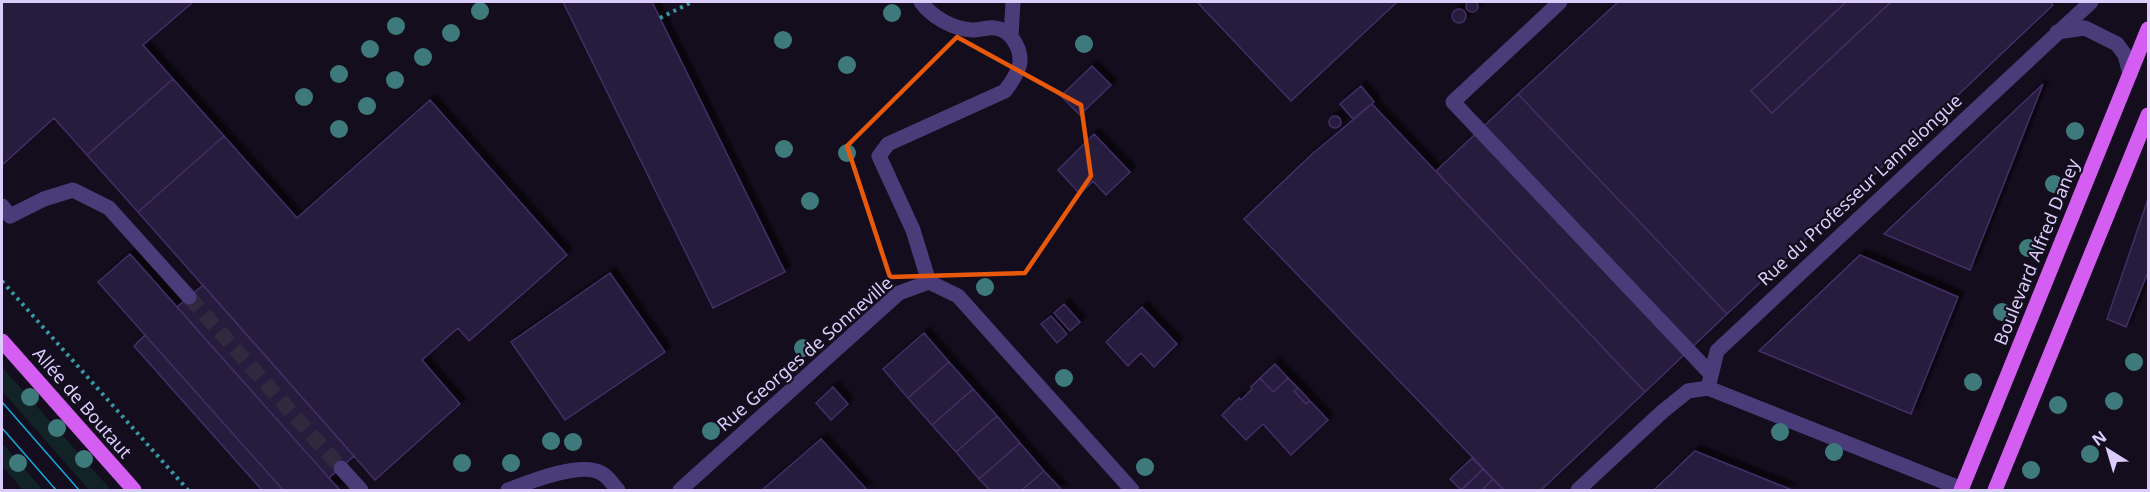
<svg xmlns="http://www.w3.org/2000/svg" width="2150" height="492" font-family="'Noto Sans',sans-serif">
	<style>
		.green { fill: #112326 }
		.building { fill: #271b3c; stroke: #432f66; stroke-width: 1.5; filter: url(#shadow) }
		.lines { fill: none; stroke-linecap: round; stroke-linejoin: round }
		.minor-tunnel { stroke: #312a3e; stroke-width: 15; stroke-dasharray: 15 8; stroke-linecap: butt }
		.path { stroke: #3799a5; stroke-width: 4; stroke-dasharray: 3 4.5; stroke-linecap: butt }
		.minor { stroke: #493c78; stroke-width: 15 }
		.major { stroke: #d35ef1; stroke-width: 15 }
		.tram { stroke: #13a9e1; stroke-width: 1.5 }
		.tree { fill: #3e7a7c }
		.marked { fill: none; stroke: #e8590c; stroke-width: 4.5; stroke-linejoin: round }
		.labels { text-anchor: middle; stroke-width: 4.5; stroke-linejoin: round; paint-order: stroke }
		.street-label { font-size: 18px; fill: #dacdfb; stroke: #130d1d }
	</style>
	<defs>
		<filter id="shadow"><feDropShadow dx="5.5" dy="-5.5" stdDeviation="1.5" flood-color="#0009"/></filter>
	</defs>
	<rect width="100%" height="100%" fill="#130d1d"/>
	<path class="green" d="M 2,367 L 111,490 L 89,490 L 2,391 Z
		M 2,443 L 43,490 L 23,490 L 2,466 Z"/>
	<path class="building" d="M1466 6a6 6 0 1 1 12 0a6 6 0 1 1-12 0Z
		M 2,2 L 193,2 L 143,45 L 173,79 L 87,155 L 54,118 L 2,165 Z
		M 563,2 L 652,2 L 785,272 L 713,308 Z
		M 1197,2 L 1397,2 L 1291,101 Z
		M 1618,2 L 1846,2 L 1751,91 L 1772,113 L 1891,2 L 2050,2 L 2053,5 L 1727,314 L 1518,94 Z
		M 1846,2 L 1891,2 L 1772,113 L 1751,91 Z
		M1452 16a7 7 0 1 1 14 0a7 7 0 1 1-14 0Z
		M 1092,66 L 1111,85 L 1080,115 L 1061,96 Z
		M 173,79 L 224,136 L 138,212 L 87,155 Z
		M 2043,84 L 1970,270 L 1884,234 Z
		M 1361,86 L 1374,102 L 1353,119 L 1340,104 Z
		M 1518,94 L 1727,314 L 1645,392 L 1436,171 Z
		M 430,100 L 567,255 L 469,341 L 458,328 L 422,360 L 460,404 L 375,480 L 138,212 L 224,136 L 297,218 Z
		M 1372,104 L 1645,392 L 1541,490 L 1504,490 L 1244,219 L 1311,155 Z
		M1329 122a6 6 0 1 1 12 0a6 6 0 1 1-12 0Z
		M 1094,134 L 1130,172 L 1106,195 L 1093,181 L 1080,194 L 1058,170 Z
		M 2148,199 L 2148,272 L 2126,327 L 2107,319 Z
		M 130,254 L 329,478 L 340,490 L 283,490 L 98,282 Z
		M 1860,255 L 1958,297 L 1911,414 L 1759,351 Z
		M 610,273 L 665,352 L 565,420 L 511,342 Z
		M 203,285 L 354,456 L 329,478 L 177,307 Z
		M 1064,304 L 1080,322 L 1070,331 L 1054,313 Z
		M 1142,307 L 1177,344 L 1154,367 L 1141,353 L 1128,366 L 1106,342 Z
		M 1051,316 L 1067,334 L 1057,343 L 1041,324 Z
		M 924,333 L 949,362 L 908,398 L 883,369 Z
		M 145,335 L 283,490 L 262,490 L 134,346 Z
		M 949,362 L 973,389 L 932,425 L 908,398 Z
		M 1275,364 L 1288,378 L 1273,392 L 1260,378 Z
		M 1260,378 L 1273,392 L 1288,378 L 1298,388 L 1294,391 L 1306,404 L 1310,401 L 1328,420 L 1291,455 L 1263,424 L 1246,440 L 1222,415 L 1239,398 L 1241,400 L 1252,389 L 1251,387 Z
		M 833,387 L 848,404 L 831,420 L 816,403 Z
		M 1298,388 L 1310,401 L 1306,404 L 1294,391 Z
		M 973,389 L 997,416 L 956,452 L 932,425 Z
		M 997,416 L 1020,443 L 979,479 L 956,452 Z
		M 821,439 L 867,490 L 762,490 Z
		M 1020,443 L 1044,471 L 1022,490 L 990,490 L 979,479 Z
		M 1695,451 L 1792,490 L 1654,490 Z
		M 1472,458 L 1483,469 L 1461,490 L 1450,479 Z
		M 1483,469 L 1493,479 L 1482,490 L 1462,490 Z
		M 1044,471 L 1062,490 L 1022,490 Z
		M 1493,479 L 1504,490 L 1482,490 Z"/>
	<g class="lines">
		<path class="minor-tunnel" d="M 189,297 L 341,468"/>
		<path class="path" d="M 660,18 L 692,2
			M 2,281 L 188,490"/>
		<path class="minor" d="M 921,2 C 932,17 953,29 972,30 C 980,30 988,27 995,28 C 1010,29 1021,48 1020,62 C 1019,72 1011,83 1005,91 L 888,144 L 879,156 L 913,230 L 929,282
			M 1560,2 L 1453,102 L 1710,373
			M 2057,32 L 2085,28 L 2117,44 L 2125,55 L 2130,74
			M 1011,36 L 1013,2
			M 2,206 L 10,216 L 44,199 L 73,190 L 109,208 L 189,297
			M 1708,388 L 1717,351 L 2091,2
			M 341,468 L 361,490
			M 508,490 C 529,482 581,461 601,473 C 608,476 613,485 618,490
			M 680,490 L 899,293 L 929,282 L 958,296 L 1132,490
			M 1578,490 L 1662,412 L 1688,391 L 1708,388 L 1962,489"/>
		<path class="major" d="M 2,341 L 134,490
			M 1961,490 L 2148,29
			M 1995,490 L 2148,115"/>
		<path class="tram" d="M 2,402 L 79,490
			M 2,428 L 56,490"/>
	</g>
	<g class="tree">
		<circle cx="480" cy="11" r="9"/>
		<circle cx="892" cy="13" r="9"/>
		<circle cx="396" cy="26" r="9"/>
		<circle cx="451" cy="33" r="9"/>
		<circle cx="783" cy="40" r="9"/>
		<circle cx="1084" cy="44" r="9"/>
		<circle cx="370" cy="49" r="9"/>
		<circle cx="423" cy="57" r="9"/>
		<circle cx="847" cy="65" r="9"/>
		<circle cx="339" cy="74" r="9"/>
		<circle cx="395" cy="80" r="9"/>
		<circle cx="304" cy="97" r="9"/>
		<circle cx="367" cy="106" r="9"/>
		<circle cx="339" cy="129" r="9"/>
		<circle cx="2075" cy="131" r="9"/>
		<circle cx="784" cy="149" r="9"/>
		<circle cx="847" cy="153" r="9"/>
		<circle cx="2054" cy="184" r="9"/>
		<circle cx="810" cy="201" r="9"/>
		<circle cx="2028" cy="248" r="9"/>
		<circle cx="985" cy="287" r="9"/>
		<circle cx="2002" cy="312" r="9"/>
		<circle cx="803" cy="348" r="9"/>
		<circle cx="2134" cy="362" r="9"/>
		<circle cx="1064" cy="378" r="9"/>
		<circle cx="1973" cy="382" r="9"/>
		<circle cx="30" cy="397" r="9"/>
		<circle cx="2114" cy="401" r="9"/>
		<circle cx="2058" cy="405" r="9"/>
		<circle cx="57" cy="428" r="9"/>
		<circle cx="711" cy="431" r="9"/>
		<circle cx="1780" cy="432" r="9"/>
		<circle cx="551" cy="441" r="9"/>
		<circle cx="573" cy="442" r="9"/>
		<circle cx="1834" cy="452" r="9"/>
		<circle cx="2090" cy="454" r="9"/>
		<circle cx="84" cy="459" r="9"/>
		<circle cx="18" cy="463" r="9"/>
		<circle cx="462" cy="463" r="9"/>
		<circle cx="511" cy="463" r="9"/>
		<circle cx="1145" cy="467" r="9"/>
		<circle cx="2031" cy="470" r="9"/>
	</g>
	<path class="marked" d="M 957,37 L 1081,105 L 1091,176 L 1025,273 L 890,277 L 847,146 Z"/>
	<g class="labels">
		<g class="street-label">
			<text transform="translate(1860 190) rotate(-43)" y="6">Rue du Professeur Lannelongue</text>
			<text transform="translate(2037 252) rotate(-68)" y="6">Boulevard Alfred Daney</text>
			<text transform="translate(805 354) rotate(-41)" y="6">Rue Georges de Sonneville</text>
			<text transform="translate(82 403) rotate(49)" y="6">Allée de Boutaut</text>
		</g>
	</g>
	<rect width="2150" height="492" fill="none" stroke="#dacdfb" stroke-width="6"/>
	<g transform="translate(2108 450) rotate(323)" stroke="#130d1d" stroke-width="4.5" paint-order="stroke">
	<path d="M0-4.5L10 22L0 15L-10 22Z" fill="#dacdfb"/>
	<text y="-9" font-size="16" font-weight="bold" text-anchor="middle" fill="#dacdfb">N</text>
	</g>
</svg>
